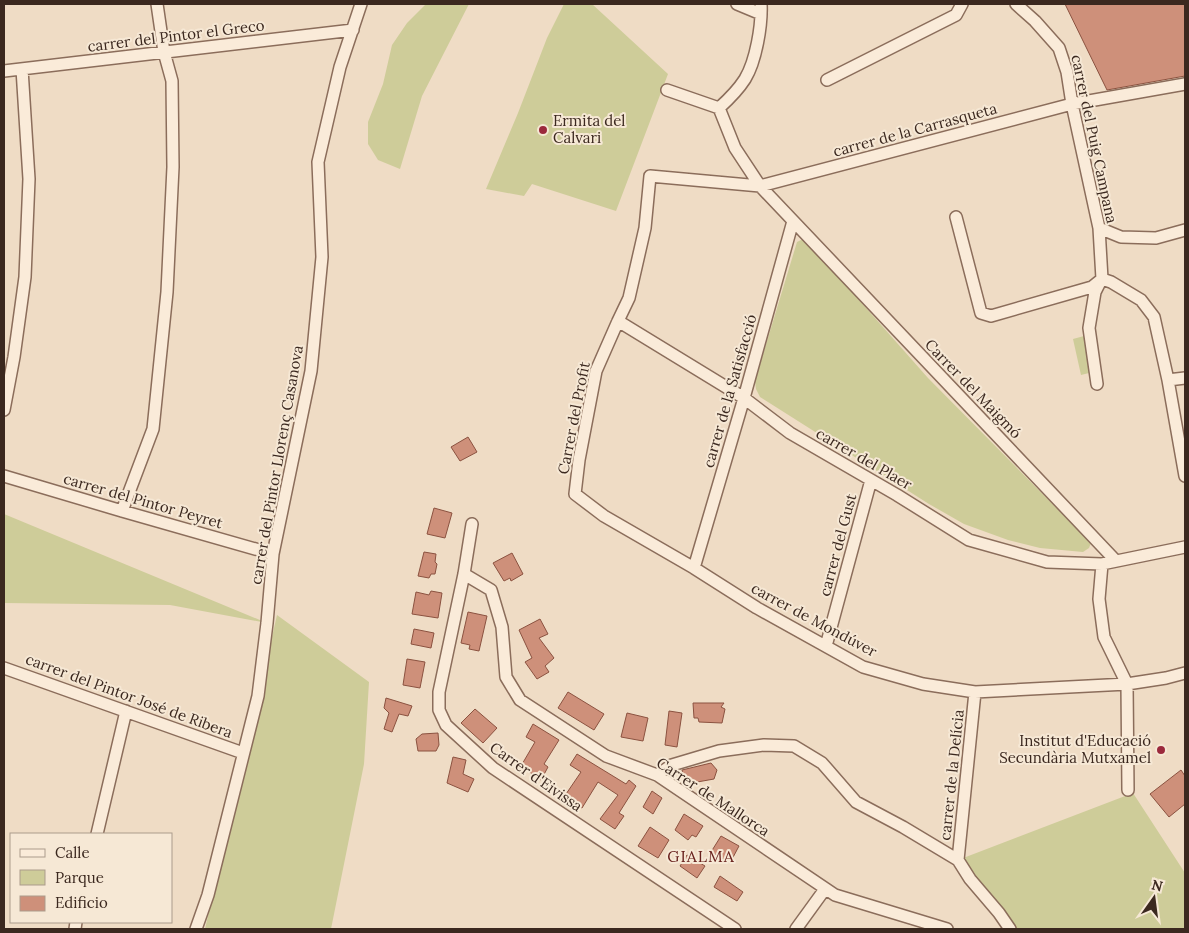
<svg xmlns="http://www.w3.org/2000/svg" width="1189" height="933" font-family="Lora,serif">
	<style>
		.green { fill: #cecc99 }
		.building { fill: #ce907a; stroke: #8b5240 }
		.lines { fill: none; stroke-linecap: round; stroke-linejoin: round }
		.minor-casing { stroke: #8b6d5b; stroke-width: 14 }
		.minor { stroke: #faebd9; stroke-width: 11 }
		.poi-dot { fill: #9b293c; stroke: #f6e8d5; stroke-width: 2 }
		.labels { text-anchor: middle; stroke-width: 4; stroke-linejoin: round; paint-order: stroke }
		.street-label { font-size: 15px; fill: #3b281f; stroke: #f6e8d5 }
		.poi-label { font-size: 15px; fill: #3b281f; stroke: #f6e8d5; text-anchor: start }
		.neighbourhood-label { font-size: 16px; letter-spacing: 1px; fill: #68211d; stroke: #f6e8d5 }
	</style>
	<rect width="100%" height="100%" fill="#efdcc5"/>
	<path class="green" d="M 426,4 L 469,4 L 422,96 L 400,169 L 378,160 L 368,144 L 368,122 L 383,84 L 392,45 L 407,23 Z
		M 564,4 L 592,4 L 668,74 L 616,211 L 532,184 L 524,196 L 486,189 L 518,113 L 547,38 Z
		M 801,240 L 806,240 L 928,378 L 1091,543 L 1089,548 L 1083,552 L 1040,548 L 1008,540 L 964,524 L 929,504 L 760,397 L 756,389 L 755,381 L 797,242 Z
		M 1084,336 L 1093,372 L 1081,375 L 1073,339 Z
		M 4,514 L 267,623 L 170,605 L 4,603 Z
		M 277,615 L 369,682 L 364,764 L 331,929 L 205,929 Z
		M 1133,793 L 1185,873 L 1185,929 L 1010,929 L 958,860 Z"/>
	<path class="building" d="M 1065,4 L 1185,4 L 1185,76 L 1107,90 Z
		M 468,437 L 477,452 L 460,461 L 451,447 Z
		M 434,508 L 452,513 L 445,538 L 427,534 Z
		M 424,552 L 436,554 L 435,562 L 437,564 L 435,574 L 431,574 L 429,578 L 418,576 Z
		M 512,553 L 523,574 L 511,581 L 510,578 L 504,581 L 493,563 Z
		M 431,591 L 442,593 L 438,618 L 412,614 L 416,592 L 429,595 Z
		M 468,612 L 487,616 L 479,651 L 469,649 L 470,645 L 461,643 Z
		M 540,619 L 548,634 L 539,638 L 554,658 L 545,666 L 549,672 L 537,679 L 525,662 L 532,658 L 519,630 Z
		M 414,629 L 434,633 L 431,648 L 411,644 Z
		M 407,659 L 425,662 L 420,688 L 403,685 Z
		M 568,692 L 604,714 L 594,730 L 558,708 Z
		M 386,698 L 412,706 L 408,716 L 399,714 L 392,732 L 384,729 L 389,713 L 384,708 Z
		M 693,703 L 724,703 L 721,707 L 725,709 L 722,723 L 699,722 L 698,718 L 694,718 Z
		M 475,709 L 497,728 L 483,743 L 461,723 Z
		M 669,711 L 682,713 L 677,747 L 665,745 Z
		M 627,713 L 648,718 L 643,741 L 621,737 Z
		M 533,724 L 559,740 L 544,764 L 548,767 L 541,780 L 521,766 L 535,742 L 526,737 Z
		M 438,733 L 439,745 L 436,751 L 418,751 L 416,739 L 422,734 Z
		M 577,754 L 626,784 L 629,780 L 636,786 L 619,813 L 624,816 L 615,829 L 600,819 L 618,795 L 598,782 L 582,808 L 564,797 L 581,772 L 570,765 Z
		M 453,757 L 466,760 L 463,774 L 474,779 L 468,792 L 447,783 Z
		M 711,763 L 717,770 L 714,779 L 686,784 L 682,770 Z
		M 1181,770 L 1185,776 L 1185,804 L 1169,817 L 1150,794 Z
		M 652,791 L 662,798 L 653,814 L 643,807 Z
		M 684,814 L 703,826 L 696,837 L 692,835 L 688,840 L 675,830 Z
		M 650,827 L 669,840 L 658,858 L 638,846 Z
		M 721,836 L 739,846 L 730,863 L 711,852 Z
		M 687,855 L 705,866 L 697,878 L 680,866 Z
		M 720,876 L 743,892 L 737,901 L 714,887 Z"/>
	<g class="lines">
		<defs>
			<path id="minor" d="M 737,4 L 761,14
				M 761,4 C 762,25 756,61 745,79 C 738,90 729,99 719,108 L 735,148 L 760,186 L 1116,561
				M 1016,4 L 1035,21 L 1059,48 L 1067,72 L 1072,104 L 1099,228 L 1102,279 L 1111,282 L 1141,300 L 1154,317 L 1168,380 L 1185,476
				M 4,71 L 353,30
				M 827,80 L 956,15 L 962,4
				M 1185,84 L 1072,104 L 760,186 L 650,176 L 645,228 L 629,298 L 618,321 L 596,371 L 579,460 L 575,494 L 604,516 L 694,568 L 757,608 L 863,667 L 923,684 L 975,692 L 1127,684 L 1166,678 L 1185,673
				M 667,90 L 719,108
				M 956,217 L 981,313 L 991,316 L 1092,287 L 1102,279
				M 1099,228 L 1121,237 L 1156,238 L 1185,230
				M 618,321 L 744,398 L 790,433 L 897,495 L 969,540 L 1047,562 L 1102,564 L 1185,547
				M 1168,380 L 1185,378
				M 1097,384 L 1089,328 L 1095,292 L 1101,280
				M 4,410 L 14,357 L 25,277 L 29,179 L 22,69
				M 4,476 L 122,511 L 273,554
				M 122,511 L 153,429 L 167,292 L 173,167 L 172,81 L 164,52 L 157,4
				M 472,524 L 464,574 L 439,692 L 439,710 L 446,725 L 493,768 L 735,929
				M 1102,564 L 1099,599 L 1104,637 L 1127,684 L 1128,790
				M 694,568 L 744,398 L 793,221
				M 464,574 L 491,590 L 502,627 L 506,677 L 520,700 L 606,756 L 657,775 L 835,895 L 947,929
				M 826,646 L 871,480
				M 4,668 L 243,753
				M 657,775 L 672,765 L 719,751 L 764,745 L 794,746 L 822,763 L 856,802 L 903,827 L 958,860 L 970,879 L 999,913 L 1010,929
				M 97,834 L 126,711
				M 958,860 L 975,692
				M 75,929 L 76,922
				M 196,929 L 208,895 L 258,696 L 267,623 L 273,554 L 311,371 L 322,257 L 318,162 L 340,67 L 361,4
				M 796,929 L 825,889"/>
		</defs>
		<use href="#minor" class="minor-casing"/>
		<use href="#minor" class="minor"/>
	</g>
	<g class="poi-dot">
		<circle cx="543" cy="130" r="5"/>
		<circle cx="1161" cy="750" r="5"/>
	</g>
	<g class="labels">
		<g class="street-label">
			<text transform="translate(176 36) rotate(-7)" y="5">carrer del Pintor el Greco</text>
			<text transform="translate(915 130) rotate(-15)" y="5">carrer de la Carrasqueta</text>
			<text transform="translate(1094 139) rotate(78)" y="5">carrer del Puig Campana</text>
			<text transform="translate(973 389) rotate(46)" y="5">Carrer del Maigmó</text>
			<text transform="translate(730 391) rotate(-74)" y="5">carrer de la Satisfacció</text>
			<text transform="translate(574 418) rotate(-79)" y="5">Carrer del Profit</text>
			<text transform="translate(864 459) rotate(30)" y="5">carrer del Plaer</text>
			<text transform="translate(277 465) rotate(-80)" y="5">carrer del Pintor Llorenç Casanova</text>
			<text transform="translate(143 501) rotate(16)" y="5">carrer del Pintor Peyret</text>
			<text transform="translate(838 545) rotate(-75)" y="5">carrer del Gust</text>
			<text transform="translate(814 620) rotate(28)" y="5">carrer de Mondúver</text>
			<text transform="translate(129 696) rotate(20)" y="5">carrer del Pintor José de Ribera</text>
			<text transform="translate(952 775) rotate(-84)" y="5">carrer de la Delícia</text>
			<text transform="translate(536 777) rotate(35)" y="5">Carrer d'Eivissa</text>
			<text transform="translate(713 797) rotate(33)" y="5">Carrer de Mallorca</text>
		</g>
		<g class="poi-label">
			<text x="553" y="126">Ermita del<tspan x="553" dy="17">Calvari</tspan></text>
			<text x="1151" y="746" text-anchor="end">Institut d'Educació<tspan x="1151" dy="17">Secundària Mutxamel</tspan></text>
		</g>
		<g class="neighbourhood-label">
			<text x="701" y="862">GIALMA</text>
		</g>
	</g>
	<rect width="1189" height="933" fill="none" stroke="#3b281f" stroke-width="10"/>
	<rect x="10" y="833" width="162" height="90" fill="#f6e8d5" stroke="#ab9b8c"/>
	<rect x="20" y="849" width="25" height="8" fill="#faebd9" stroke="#ab9b8c"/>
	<text x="55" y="858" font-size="15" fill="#3b281f">Calle</text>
	<rect x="20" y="870" width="25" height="15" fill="#cecc99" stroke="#ab9b8c"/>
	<text x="55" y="883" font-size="15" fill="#3b281f">Parque</text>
	<rect x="20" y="896" width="25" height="15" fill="#ce907a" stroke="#ab9b8c"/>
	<text x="55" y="908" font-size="15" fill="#3b281f">Edificio</text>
	<g transform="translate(1154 898) rotate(14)" stroke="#f6e8d5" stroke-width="4" paint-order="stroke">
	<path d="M0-4L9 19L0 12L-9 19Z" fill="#3b281f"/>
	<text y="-8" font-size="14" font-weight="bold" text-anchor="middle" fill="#3b281f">N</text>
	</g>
</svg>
